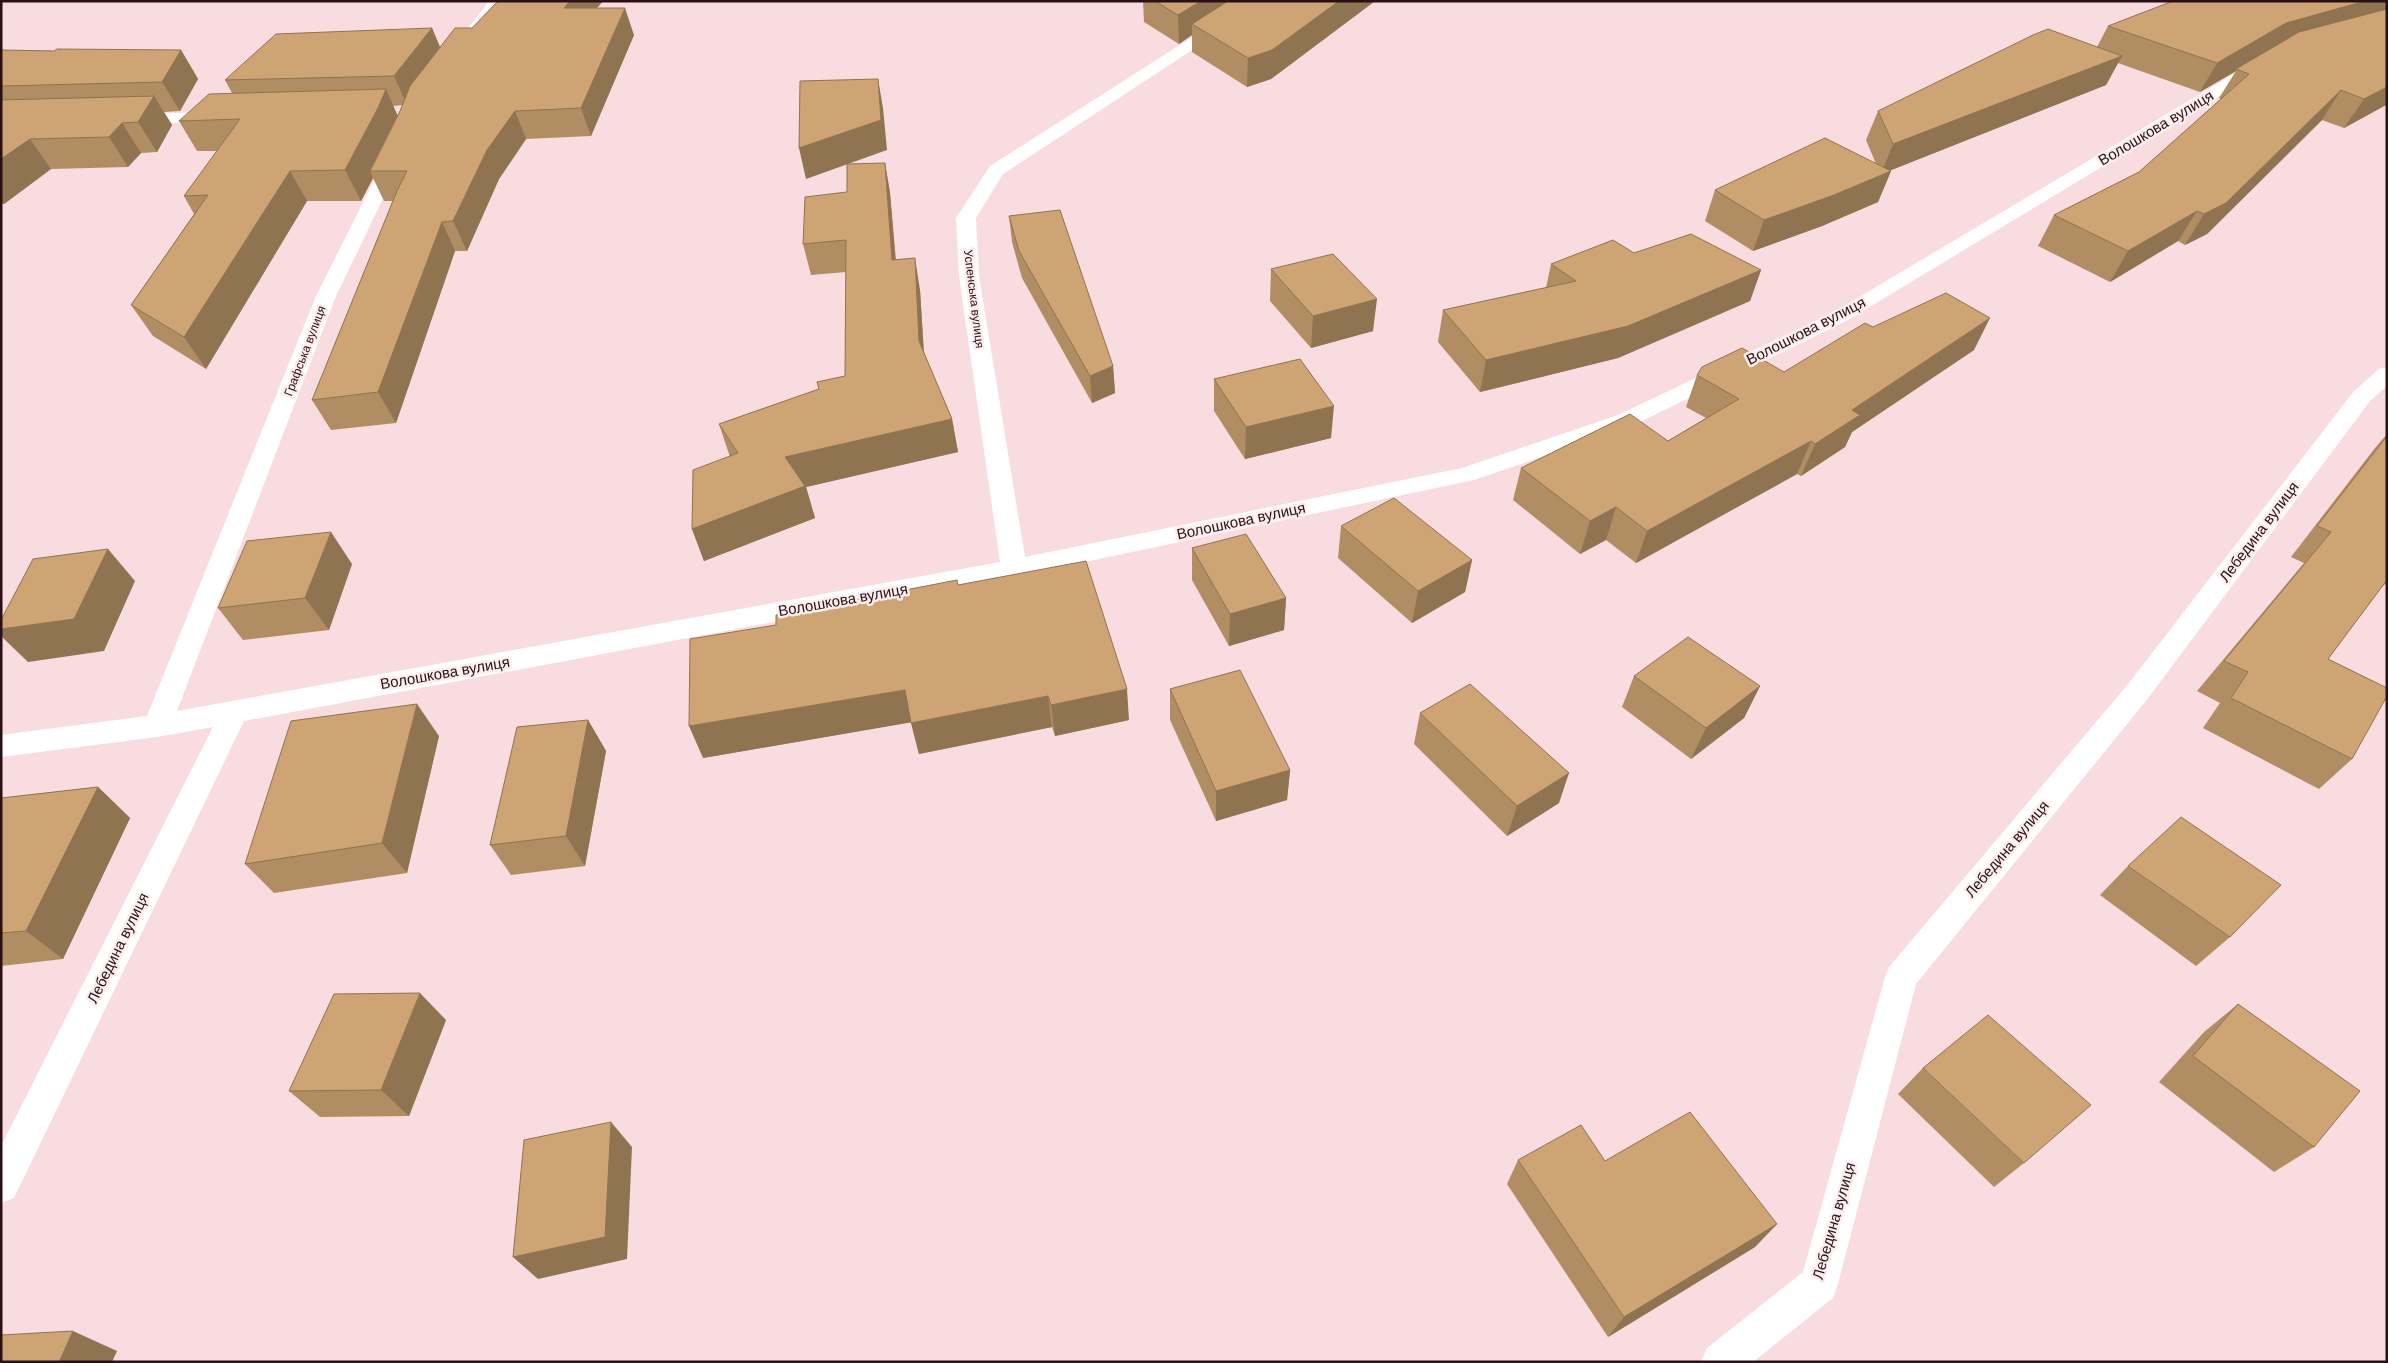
<svg xmlns="http://www.w3.org/2000/svg" width="2388" height="1363" font-family="'DM Sans',sans-serif">
	<style>
		.lines { fill: none; stroke-linecap: round; stroke-linejoin: round }
		.minor { fill: #fff; fill-rule: evenodd }
		.wall { fill: #b18d64; fill-rule: evenodd }
		.shaded-wall { fill: #907351 }
		.building { fill: #cea474; stroke: #907351 }
		.labels { text-anchor: middle; stroke-width: 5; stroke-linejoin: round; paint-order: stroke }
		.far-street-label { font-size: 12px; fill: #281015; stroke: #fcedef }
		.street-label { font-size: 15px; fill: #281015; stroke: #fcedef }
	</style>
	<rect width="100%" height="100%" fill="#f8dcdf"/>
	<g class="lines">
		<path class="minor" d="M 489,1 L 504,1 L 474,42 L 462,42 L 460,39 Z
			M 1249,1 L 1267,1 L 1003,174 L 976,218 L 979,276 L 1025,557 L 1462,468 L 1618,415 L 1834,312 L 2254,62 L 2266,62 L 2268,65 L 2266,68 L 1848,320 L 1634,425 L 1474,480 L 1014,577 L 244,721 L 14,1198 L 1,1203 L 1,1146 L 213,727 L 157,737 L 1,757 L 1,735 L 147,716 L 316,296 L 389,151 L 401,151 L 404,155 L 336,296 L 177,711 L 1000,562 L 959,276 L 956,218 L 990,166 Z
			M 219,112 L 225,113 L 228,117 L 225,121 L 130,124 L 124,123 L 121,119 L 124,115 L 130,114 Z
			M 2387,367 L 2387,386 L 2370,401 L 2149,697 L 1916,984 L 1838,1284 L 1833,1298 L 1753,1362 L 1701,1362 L 1707,1348 L 1803,1272 L 1885,977 L 1889,967 L 2129,683 L 2354,391 L 2379,369 Z"/>
	</g>
	<path class="wall" d="M 498,1 L 603,1 L 597,8 L 634,35 L 591,136 L 526,139 L 499,179 L 467,251 L 455,251 L 396,423 L 331,430 L 312,400 L 393,201 L 384,201 L 373,178 L 361,201 L 307,201 L 206,369 L 153,336 L 131,305 L 194,214 L 184,196 L 217,151 L 197,151 L 179,121 L 232,93 L 225,80 L 432,28 L 440,47 L 472,28 ZM 403,105 L 398,116 L 393,106 Z
		M 1143,1 L 1375,1 L 1271,79 L 1247,87 L 1192,52 L 1192,35 L 1179,44 L 1144,22 Z
		M 2387,1 L 2387,106 L 2386,105 L 2344,128 L 2322,120 L 2207,234 L 2185,245 L 2178,241 L 2110,282 L 2038,246 L 2054,215 L 2139,172 L 2221,99 L 2219,98 L 2236,71 L 2200,92 L 2118,63 L 2106,85 L 1889,171 L 1891,171 L 1878,202 L 1822,226 L 1753,251 L 1705,221 L 1715,190 L 1876,164 L 1866,140 L 1878,111 L 2097,47 L 2108,26 Z
		M 1,50 L 54,51 L 181,50 L 198,79 L 180,111 L 164,112 L 172,125 L 157,152 L 141,153 L 128,167 L 51,169 L 4,204 L 1,204 Z
		M 885,163 L 890,193 L 896,260 L 920,290 L 924,353 L 952,419 L 958,452 L 806,487 L 815,518 L 704,561 L 692,529 L 730,457 L 719,424 L 819,389 L 817,382 L 845,376 L 846,272 L 811,275 L 803,244 L 847,192 Z
		M 1009,216 L 1113,366 L 1115,393 L 1092,403 L 1022,278 L 1012,242 Z
		M 1634,253 L 1761,270 L 1750,301 L 1618,358 L 1480,392 L 1438,342 L 1443,310 L 1546,288 L 1551,264 Z
		M 1271,269 L 1373,331 L 1311,348 L 1270,301 Z
		M 1873,327 L 1974,350 L 1852,432 L 1845,447 L 1801,476 L 1797,474 L 1636,563 L 1606,540 L 1580,554 L 1513,500 L 1521,468 L 1668,441 L 1706,418 L 1686,407 L 1697,375 L 1784,372 Z
		M 1214,379 L 1331,438 L 1245,459 L 1214,411 Z
		M 2387,434 L 2387,582 L 2379,590 L 2328,659 L 2352,759 L 2319,789 L 2203,728 L 2220,703 L 2197,691 L 2304,563 L 2291,557 L 2375,448 Z
		M 1341,526 L 1472,560 L 1465,592 L 1412,623 L 1338,558 Z
		M 1192,548 L 1286,598 L 1284,630 L 1229,646 L 1192,580 Z
		M 352,564 L 329,630 L 243,640 L 218,608 Z
		M 958,585 L 1129,720 L 1055,736 L 1052,727 L 919,754 L 911,722 L 703,758 L 776,625 Z
		M 1634,676 L 1760,686 L 1744,718 L 1691,759 L 1622,707 Z
		M 1170,689 L 1290,770 L 1287,800 L 1216,821 L 1170,720 Z
		M 1420,713 L 1559,803 L 1507,836 L 1414,744 Z
		M 588,720 L 606,751 L 585,866 L 511,875 L 490,845 Z
		M 439,736 L 407,873 L 274,893 L 245,864 Z
		M 98,787 L 130,818 L 63,959 L 1,966 L 1,798 Z
		M 2128,866 L 2230,937 L 2196,966 L 2100,895 Z
		M 2238,1004 L 2314,1147 L 2274,1172 L 2159,1082 L 2204,1032 Z
		M 446,1020 L 409,1116 L 320,1117 L 289,1091 Z
		M 1923,1068 L 2024,1163 L 1994,1187 L 1898,1094 Z
		M 1518,1160 L 1605,1161 L 1777,1224 L 1755,1247 L 1608,1337 L 1507,1184 Z"/>
	<path class="shaded-wall" d="M 570,1 L 603,1 L 573,35 L 564,8 Z
		M 1201,1 L 1245,1 L 1192,24 L 1192,35 L 1179,44 L 1178,15 Z
		M 1339,1 L 1375,1 L 1271,79 L 1247,87 L 1248,58 Z
		M 2365,1 L 2387,1 L 2386,18 L 2236,69 L 2236,71 L 2200,92 L 2217,63 L 2286,23 Z
		M 625,8 L 634,35 L 591,136 L 581,108 Z
		M 432,28 L 444,57 L 407,105 L 394,76 Z
		M 181,50 L 198,79 L 180,111 L 162,82 Z
		M 2122,56 L 2106,85 L 1881,174 L 1893,144 Z
		M 878,79 L 883,108 L 887,150 L 806,179 L 799,148 Z
		M 2387,87 L 2387,104 L 2386,105 L 2344,128 L 2364,99 Z
		M 386,89 L 399,119 L 370,171 L 373,178 L 361,201 L 345,170 Z
		M 2341,90 L 2322,120 L 2207,234 L 2185,245 L 2204,214 Z
		M 154,96 L 172,125 L 157,152 L 138,122 Z
		M 515,111 L 526,139 L 499,179 L 467,251 L 453,221 L 487,150 Z
		M 122,123 L 141,153 L 128,167 L 109,137 Z
		M 30,139 L 51,169 L 4,204 L 1,201 L 1,159 Z
		M 885,163 L 890,193 L 898,292 L 892,260 Z
		M 290,171 L 307,201 L 206,369 L 184,337 Z
		M 1891,171 L 1878,202 L 1822,226 L 1753,251 L 1764,220 Z
		M 2197,211 L 2178,241 L 2110,282 L 2128,251 Z
		M 442,222 L 455,251 L 396,423 L 378,392 Z
		M 915,258 L 920,290 L 925,373 L 919,341 Z
		M 1761,270 L 1750,301 L 1618,358 L 1480,392 L 1486,360 Z
		M 1377,299 L 1373,331 L 1311,348 L 1313,316 Z
		M 1990,318 L 1974,350 L 1852,432 L 1845,447 L 1801,476 L 1815,444 L 1852,410 Z
		M 1113,366 L 1115,393 L 1092,403 L 1090,376 Z
		M 1334,406 L 1331,438 L 1245,459 L 1246,427 Z
		M 952,419 L 958,452 L 806,487 L 815,518 L 704,561 L 692,529 L 785,457 Z
		M 1811,441 L 1797,474 L 1636,563 L 1647,531 Z
		M 1616,507 L 1606,540 L 1580,554 L 1590,521 Z
		M 331,532 L 352,564 L 329,630 L 305,598 Z
		M 108,549 L 135,581 L 104,651 L 28,662 L 1,636 L 1,629 Z
		M 1472,560 L 1465,592 L 1412,623 L 1418,591 Z
		M 1286,598 L 1284,630 L 1229,646 L 1230,614 Z
		M 1760,686 L 1744,718 L 1691,759 L 1706,728 Z
		M 1127,689 L 1129,720 L 1055,736 L 1051,705 Z
		M 905,690 L 913,722 L 703,758 L 689,726 Z
		M 1048,696 L 1052,727 L 919,754 L 911,723 Z
		M 417,704 L 439,736 L 407,873 L 382,843 Z
		M 588,720 L 606,751 L 585,866 L 566,836 Z
		M 1290,770 L 1287,800 L 1216,821 L 1216,791 Z
		M 1569,773 L 1559,803 L 1507,836 L 1517,806 Z
		M 98,787 L 130,818 L 63,959 L 26,931 Z
		M 420,993 L 446,1020 L 409,1116 L 381,1090 Z
		M 611,1122 L 632,1147 L 627,1259 L 538,1279 L 513,1257 Z
		M 1777,1224 L 1755,1247 L 1608,1337 L 1624,1317 Z
		M 73,1331 L 117,1351 L 112,1362 L 59,1362 Z"/>
	<path class="building" d="M 498,1 L 570,1 L 564,8 L 625,8 L 581,108 L 515,111 L 487,150 L 453,221 L 442,222 L 378,392 L 312,400 L 397,191 L 407,171 L 370,171 L 400,111 L 410,86 L 455,28 L 472,28 Z
		M 1155,1 L 1201,1 L 1178,15 Z
		M 1228,1 L 1339,1 L 1272,50 L 1248,58 L 1192,24 Z
		M 2173,1 L 2365,1 L 2286,23 L 2217,63 L 2108,26 Z
		M 2387,9 L 2387,87 L 2364,99 L 2341,90 L 2226,203 L 2204,214 L 2197,211 L 2128,251 L 2054,215 L 2139,172 L 2249,74 L 2236,69 L 2299,32 Z
		M 432,28 L 394,76 L 225,80 L 276,34 Z
		M 2048,29 L 2122,56 L 1893,144 L 1878,111 L 2033,35 Z
		M 57,49 L 181,50 L 162,82 L 1,86 L 1,50 L 54,51 Z
		M 878,79 L 881,120 L 799,148 L 800,81 Z
		M 386,89 L 378,108 L 345,170 L 290,171 L 184,337 L 131,305 L 208,195 L 184,196 L 240,119 L 179,121 L 209,94 Z
		M 154,96 L 138,122 L 122,123 L 109,137 L 30,139 L 1,159 L 1,100 Z
		M 1825,138 L 1891,171 L 1834,195 L 1764,220 L 1715,190 Z
		M 885,163 L 892,260 L 915,258 L 919,341 L 952,419 L 785,457 L 805,486 L 692,529 L 693,470 L 738,453 L 719,424 L 819,389 L 817,382 L 845,376 L 846,240 L 803,244 L 805,197 L 847,192 L 847,164 Z
		M 1060,210 L 1113,366 L 1090,376 L 1019,251 L 1009,216 Z
		M 1691,234 L 1761,270 L 1628,326 L 1486,360 L 1443,310 L 1576,281 L 1551,264 L 1613,240 L 1634,253 Z
		M 1333,254 L 1377,299 L 1313,316 L 1271,269 Z
		M 1946,293 L 1990,318 L 1852,410 L 1860,415 L 1815,444 L 1811,441 L 1647,531 L 1616,507 L 1590,521 L 1521,468 L 1630,414 L 1668,441 L 1739,399 L 1697,375 L 1702,367 L 1742,348 L 1784,372 L 1865,323 L 1873,327 Z
		M 1300,359 L 1334,406 L 1246,427 L 1214,379 Z
		M 2387,436 L 2387,580 L 2328,659 L 2387,688 L 2387,696 L 2352,759 L 2231,698 L 2248,672 L 2224,661 L 2331,532 L 2317,526 Z
		M 1394,498 L 1472,560 L 1418,591 L 1341,526 Z
		M 331,532 L 305,598 L 218,608 L 247,541 Z
		M 1246,534 L 1286,598 L 1230,614 L 1192,548 Z
		M 108,549 L 74,619 L 1,629 L 1,620 L 33,559 Z
		M 1086,561 L 1127,689 L 1051,705 L 1048,696 L 911,723 L 905,690 L 689,726 L 690,639 L 776,625 L 776,615 L 957,580 L 958,585 Z
		M 1688,637 L 1760,686 L 1706,728 L 1634,676 Z
		M 1240,670 L 1290,770 L 1216,791 L 1170,689 Z
		M 1470,684 L 1569,773 L 1517,806 L 1420,713 Z
		M 417,704 L 382,843 L 245,864 L 291,721 Z
		M 588,720 L 566,836 L 490,845 L 517,727 Z
		M 98,787 L 26,931 L 1,933 L 1,798 Z
		M 2181,817 L 2281,885 L 2230,937 L 2128,866 Z
		M 420,993 L 381,1090 L 289,1091 L 334,994 Z
		M 2238,1004 L 2360,1091 L 2314,1147 L 2193,1056 Z
		M 1988,1015 L 2091,1105 L 2024,1163 L 1923,1068 Z
		M 1690,1112 L 1777,1224 L 1624,1317 L 1518,1160 L 1581,1125 L 1605,1161 Z
		M 611,1122 L 605,1237 L 513,1257 L 524,1140 Z
		M 73,1331 L 59,1362 L 1,1362 L 1,1335 Z"/>
	<g class="labels">
		<g class="far-street-label">
			<text transform="translate(974 299) rotate(83)" y="4">Успенська вулиця</text>
			<text transform="translate(305 351) rotate(-69)" y="4">Графська вулиця</text>
		</g>
		<g class="street-label">
			<text transform="translate(2156 128) rotate(-31)" y="5">Волошкова вулиця</text>
			<text transform="translate(1806 331) rotate(-27)" y="5">Волошкова вулиця</text>
			<text transform="translate(1241 521) rotate(-12)" y="5">Волошкова вулиця</text>
			<text transform="translate(2259 532) rotate(-53)" y="5">Лебедина вулиця</text>
			<text transform="translate(843 600) rotate(-10)" y="5">Волошкова вулиця</text>
			<text transform="translate(445 673) rotate(-10)" y="5">Волошкова вулиця</text>
			<text transform="translate(2007 849) rotate(-50)" y="5">Лебедина вулиця</text>
			<text transform="translate(118 948) rotate(-64)" y="5">Лебедина вулиця</text>
			<text transform="translate(1834 1221) rotate(-74)" y="5">Лебедина вулиця</text>
		</g>
	</g>
	<rect width="2388" height="1363" fill="none" stroke="#281015" stroke-width="5"/>
</svg>
